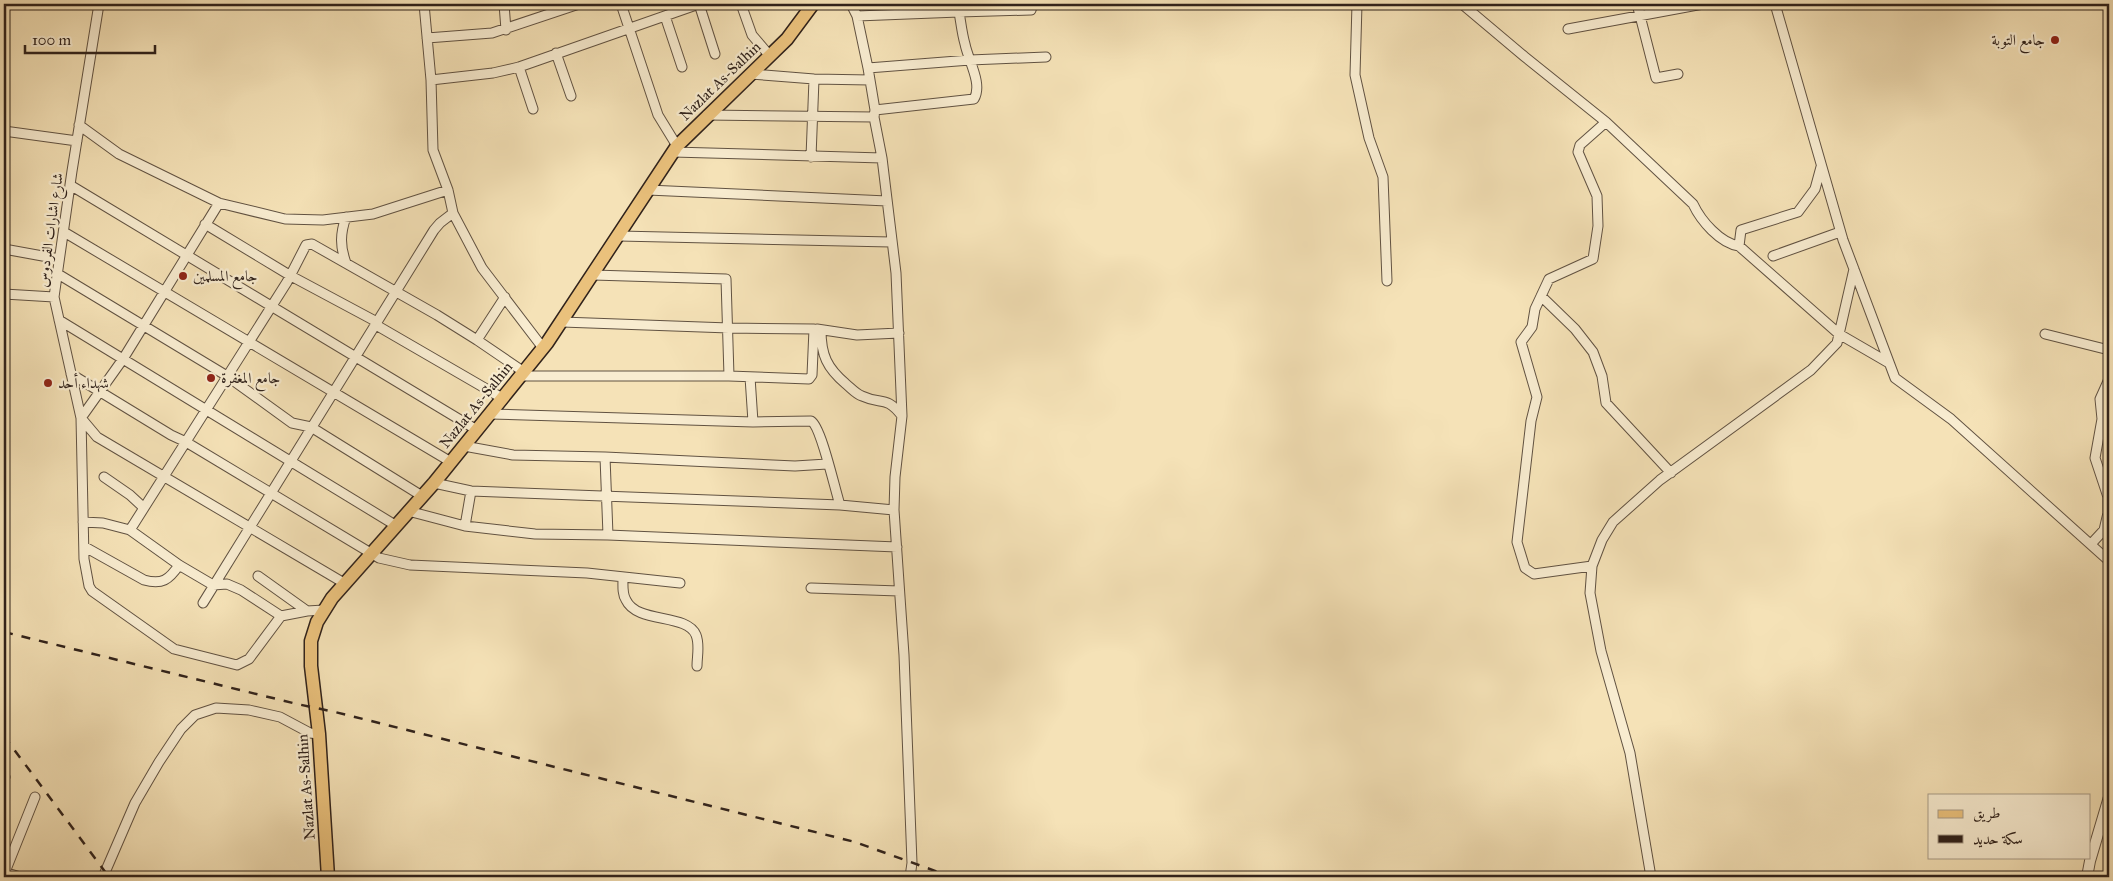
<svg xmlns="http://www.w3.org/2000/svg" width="2113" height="881" font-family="'IM FELL Great Primer',Amiri,serif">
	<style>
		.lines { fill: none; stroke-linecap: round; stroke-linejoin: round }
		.minor-casing { stroke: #615242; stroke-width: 11 }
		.tertiary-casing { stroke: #615242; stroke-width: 12 }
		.primary-casing { stroke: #30221b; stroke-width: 15 }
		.minor { stroke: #f8ecd0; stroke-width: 9 }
		.tertiary { stroke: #f8ecd0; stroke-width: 10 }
		.primary { stroke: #eac17c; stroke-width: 12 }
		.rail { stroke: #30221b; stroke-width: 2.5; stroke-dasharray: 9 9; stroke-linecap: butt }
		.poi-dot { fill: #8f2418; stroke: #f8ecd0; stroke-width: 2 }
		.labels { text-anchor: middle; stroke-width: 4.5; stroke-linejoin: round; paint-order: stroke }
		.poi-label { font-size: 15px; fill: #30221b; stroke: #f8ecd0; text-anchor: start }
		.street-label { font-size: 15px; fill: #30221b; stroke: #f8ecd0 }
	</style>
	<rect width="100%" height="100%" fill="#f5e2b7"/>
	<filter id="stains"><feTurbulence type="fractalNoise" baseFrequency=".004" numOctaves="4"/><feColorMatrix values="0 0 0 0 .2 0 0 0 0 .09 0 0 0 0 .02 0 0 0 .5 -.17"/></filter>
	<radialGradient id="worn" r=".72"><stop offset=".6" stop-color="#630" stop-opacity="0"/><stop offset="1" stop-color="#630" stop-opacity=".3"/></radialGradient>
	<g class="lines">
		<defs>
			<path id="minor" d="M 99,4 L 72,171 L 54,297 L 81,418 L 97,437 L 344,583
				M 424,4 L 431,80 L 433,150 L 448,190 L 453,213 L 482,268 L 543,348
				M 504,4 L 506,30
				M 621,4 L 658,115 L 677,146
				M 699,4 L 715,54
				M 741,4 L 752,35 L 770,56
				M 851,4 L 857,16 L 868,68 L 875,110 L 874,117 L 882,158 L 896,273 L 902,416 L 895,477 L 894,510 L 904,655 L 912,863 L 910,877
				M 1357,4 L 1355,75 L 1369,138 L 1383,177 L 1387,281
				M 1462,4 L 1525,57 L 1606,122 L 1693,204 C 1701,221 1720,243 1739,246 L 1839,334 L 1889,363
				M 1637,4 L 1656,78 L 1678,74
				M 1775,4 L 1843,240 L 1895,378 L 1951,419 L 2109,561
				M 959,12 L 1031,10 L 1033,4
				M 665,16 L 682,67
				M 857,16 L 959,12 C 961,23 962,34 965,44 C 968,60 983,84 974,99 L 875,110
				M 1568,29 L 1703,4
				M 427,38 L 492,33 L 579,4
				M 556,53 L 571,96
				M 519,67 L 533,109
				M 868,68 L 970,60 L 1046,57
				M 751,74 L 814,79 L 870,80
				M 431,80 L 493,73 L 519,67 L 699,4
				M 707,115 L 874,117
				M 79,125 L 119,154 L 219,203 L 285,219 L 323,220 L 373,214 L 448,190
				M 4,131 L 77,141
				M 673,152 L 882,158
				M 811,157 L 814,79
				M 70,185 L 477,430
				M 648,190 L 887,201
				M 219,203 L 123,359 L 81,418 L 84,559 L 89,586 L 92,591 L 174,649 L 237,665 L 249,659 L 281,616 L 307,611 L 324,610
				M 205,224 L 291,276 L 377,322
				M 64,232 L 451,462
				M 619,236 L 891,242
				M 1739,246 L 1741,230 L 1798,212 L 1815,189 L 1821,167
				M 4,249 L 59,259
				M 1773,256 L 1840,232
				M 346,263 C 340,246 340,234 346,217
				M 58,274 L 227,376 L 292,423 L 311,427 L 422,496
				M 593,275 L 726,279 L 729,376
				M 4,294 L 54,297
				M 1541,296 L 1575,329 L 1593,352 L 1602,376 L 1606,403 L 1671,473
				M 59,320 L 395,525
				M 376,325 L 502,398
				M 817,329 L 857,335 L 899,333
				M 821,330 C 821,355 827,368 846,384 C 851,388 856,394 862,396 C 881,405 886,395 902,416
				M 2045,334 L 2109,350
				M 477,340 L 524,372
				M 71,374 L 171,435 L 186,442 L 379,558 L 410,565 L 587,573 L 680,583
				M 521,376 L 729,376 L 809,379 L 812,375 L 814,329 L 729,328 L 562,322
				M 750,377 L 753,422
				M 490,414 L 753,422 L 811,421 C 821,426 835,490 840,505
				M 464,446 L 513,455 L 605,457 L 795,466 L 827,464
				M 605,457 L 608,535
				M 104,477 L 130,495 L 143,507
				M 434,483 L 471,491 L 840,505 L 894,510
				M 408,511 L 465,526 L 535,534 L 608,535 L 897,547
				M 83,522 L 103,523 L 130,530 L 179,565 L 213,585 L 227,584 L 241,590 L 281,616
				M 465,526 L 471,491
				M 130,530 L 287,282 L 306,245 L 312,244 L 437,315 L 477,340 L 505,297
				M 2091,544 L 2104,530 L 2108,513 L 2108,497 L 2095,458 L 2102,419 L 2100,399 L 2109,379
				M 85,547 L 144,580 C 162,585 169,580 179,565
				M 1592,566 L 1534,574 L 1525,568 L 1517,542 L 1531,421 L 1537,397 L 1521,342 L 1532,327 L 1535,309 L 1549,279 L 1593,259 L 1598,226 L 1597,196 L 1578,152 L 1580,145 L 1606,122
				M 258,576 L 307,611
				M 623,577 C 623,585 622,594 626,600 C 637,624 687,613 696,635 C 700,645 697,656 697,666
				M 811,588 L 899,591
				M 203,603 L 434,230 L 440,223 L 453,213
				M 4,779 L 5,777
				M 4,872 L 20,877
				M 5,872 L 35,797
				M 103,877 L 135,803 L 159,762 L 181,729 L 195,715 L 216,708 L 249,710 L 280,717 L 310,733 L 319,734
				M 1651,877 L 1630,753 L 1601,651 L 1590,593 L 1592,566 L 1602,540 L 1613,522 L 1660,480 L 1811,370 L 1837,343 L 1854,269"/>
			<path id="tertiary" d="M 2087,877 L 2090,861 L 2109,797"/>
			<path id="primary" d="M 328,877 L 319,734 L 311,666 L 311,641 L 317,622 L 332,598 L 434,483 L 547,343 L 677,146 L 787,39 L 813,4"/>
		</defs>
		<use href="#minor" class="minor-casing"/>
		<use href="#tertiary" class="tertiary-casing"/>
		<use href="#primary" class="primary-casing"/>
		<use href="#minor" class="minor"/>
		<use href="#tertiary" class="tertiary"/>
		<use href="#primary" class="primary"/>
		<path class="rail" d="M 4,632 L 297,704 L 335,712 L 855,842 L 952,877
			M 4,736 L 109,877"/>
	</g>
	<g class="poi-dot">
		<circle cx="2055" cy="40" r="5"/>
		<circle cx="183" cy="276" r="5"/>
		<circle cx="211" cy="378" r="5"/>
		<circle cx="48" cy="383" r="5"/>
	</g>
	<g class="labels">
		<g class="poi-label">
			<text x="2045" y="45" text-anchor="end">جامع التوبة</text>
			<text x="193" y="281">جامع المسلمين</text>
			<text x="221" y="383">جامع المغفرة</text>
			<text x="58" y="388">شهداء أحد</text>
		</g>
		<g class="street-label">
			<text transform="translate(720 81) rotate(-44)" y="5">Nazlat As-Salhin</text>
			<text transform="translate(50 230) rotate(-82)" y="5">شارع اشارات الفردوس</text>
			<text transform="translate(476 405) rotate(-51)" y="5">Nazlat As-Salhin</text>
			<text transform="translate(306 787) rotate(-94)" y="5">Nazlat As-Salhin</text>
		</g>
	</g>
	<rect width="2113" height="881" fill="none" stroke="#f5e2b7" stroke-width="20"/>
	<rect x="5" y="5" width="2103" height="871" fill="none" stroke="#30221b" stroke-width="2.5"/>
	<rect x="10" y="10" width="2093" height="861" fill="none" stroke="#30221b"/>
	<rect x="1928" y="794" width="162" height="65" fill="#f8ecd0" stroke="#a89b88"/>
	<rect x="1938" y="810" width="25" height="8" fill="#eac17c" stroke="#a89b88"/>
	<text x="1973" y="818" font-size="15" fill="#30221b">طريق</text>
	<rect x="1938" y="835" width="25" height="8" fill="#30221b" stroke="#a89b88"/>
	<text x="1973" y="844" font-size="15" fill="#30221b">سكة حديد</text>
	<path d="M25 45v8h130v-8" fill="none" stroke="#30221b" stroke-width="2.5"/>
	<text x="32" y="45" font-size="15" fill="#30221b" stroke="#f8ecd0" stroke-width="4" paint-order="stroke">100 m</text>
	<rect width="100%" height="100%" filter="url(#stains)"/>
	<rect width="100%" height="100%" fill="url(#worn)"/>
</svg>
